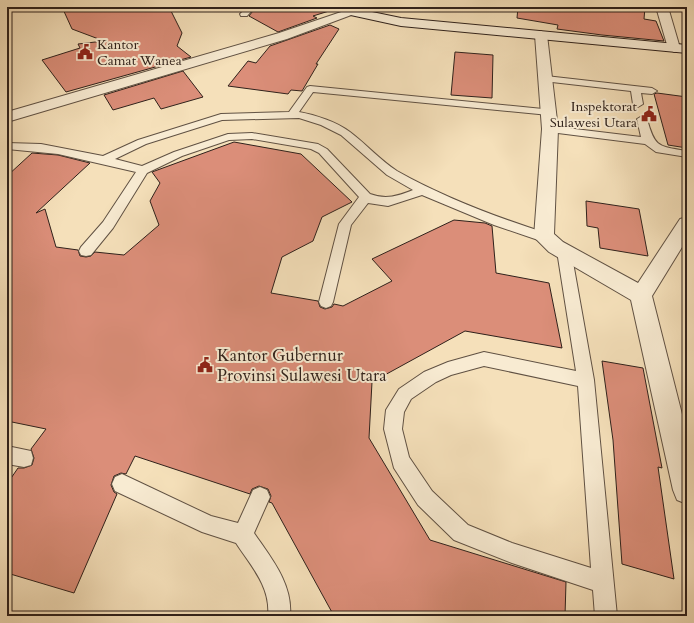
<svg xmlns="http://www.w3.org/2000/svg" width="694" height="623" font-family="Cardo,serif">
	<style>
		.building { fill: #db8e79; stroke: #2f211b }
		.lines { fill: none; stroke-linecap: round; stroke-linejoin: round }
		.service-casing { stroke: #605143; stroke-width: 2 }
		.minor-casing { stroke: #605143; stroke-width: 2 }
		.secondary-casing { stroke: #2f211b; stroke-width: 2 }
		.service { fill: #f8ebd2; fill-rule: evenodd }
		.minor { fill: #f8ebd2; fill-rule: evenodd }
		.secondary { fill: #f8ebd2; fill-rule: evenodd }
		.labels { text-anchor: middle; stroke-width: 4; stroke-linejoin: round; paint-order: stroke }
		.far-poi-label { font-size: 14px; fill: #2f211b; stroke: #f8ebd2; text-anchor: start }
		.poi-label { font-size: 17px; fill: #2f211b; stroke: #f8ebd2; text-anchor: start }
	</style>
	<rect width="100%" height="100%" fill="#f5e0ba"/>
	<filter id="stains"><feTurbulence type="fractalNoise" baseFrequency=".005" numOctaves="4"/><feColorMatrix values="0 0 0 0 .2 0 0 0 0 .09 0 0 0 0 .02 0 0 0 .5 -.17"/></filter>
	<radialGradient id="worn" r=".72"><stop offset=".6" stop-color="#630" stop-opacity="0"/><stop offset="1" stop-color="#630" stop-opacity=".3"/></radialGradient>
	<path class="building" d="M 62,7 L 169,7 L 182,33 L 177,46 L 191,57 L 66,92 L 42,60 L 80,48 L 78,44 L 104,41 L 72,29 Z
		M 256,7 L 328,7 L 329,11 L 313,16 L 317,18 L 278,32 L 249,16 Z
		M 518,7 L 645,7 L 644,19 L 656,21 L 664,41 L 602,35 L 557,29 L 558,25 L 517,18 Z
		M 330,25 L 339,29 L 316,64 L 318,64 L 302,91 L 291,90 L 288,94 L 228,86 L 248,61 L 256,63 L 270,46 Z
		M 455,52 L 493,55 L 492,98 L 451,95 Z
		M 183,71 L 203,97 L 161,109 L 154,98 L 113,110 L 104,95 Z
		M 657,93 L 687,97 L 687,148 L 668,145 L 654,94 Z
		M 234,142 L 301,154 L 352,202 L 322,217 L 313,241 L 282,257 L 271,293 L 318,301 L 320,307 L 325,309 L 332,307 L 334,304 L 343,306 L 392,281 L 372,259 L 454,220 L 485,223 L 492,226 L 496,273 L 549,283 L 562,348 L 465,331 L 372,382 L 369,438 L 430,540 L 566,582 L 565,616 L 334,616 L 272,503 L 269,502 L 271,496 L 268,489 L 259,486 L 252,489 L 250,494 L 135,456 L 126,474 L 121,473 L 114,476 L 111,485 L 114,492 L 117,494 L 74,593 L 7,573 L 7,484 L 18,468 L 24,468 L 32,465 L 34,458 L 31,449 L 46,429 L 7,421 L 7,176 L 32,153 L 58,155 L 90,163 L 36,213 L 45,209 L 56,247 L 78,250 L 80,256 L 86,257 L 91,256 L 95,252 L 124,255 L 159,225 L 150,201 L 160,183 L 152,172 Z
		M 586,201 L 639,209 L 648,256 L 600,248 L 598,228 L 587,226 Z
		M 602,361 L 643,368 L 662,468 L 658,467 L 674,579 L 622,564 L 613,440 Z"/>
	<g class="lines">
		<defs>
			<path id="service" d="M 247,7 L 255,7 L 247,16 L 241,16 L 240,14 Z
				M 546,76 L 652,88 L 657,91 L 652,94 L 641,93 L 643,104 L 638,107 L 633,104 L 631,91 L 543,81 L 543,77 Z
				M 310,86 L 553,110 L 554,112 L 549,115 L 313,92 L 299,112 C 316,115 337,122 350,132 C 366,144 380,160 397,171 C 445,198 496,217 549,234 L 551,237 L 549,240 L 544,242 L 494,225 L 422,195 L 388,206 L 368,203 L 351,225 L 333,302 L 331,306 L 326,308 L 321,306 L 319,302 L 339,224 L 359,197 L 319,153 L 311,149 L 252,139 L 229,140 L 182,156 L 147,173 L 113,228 L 91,255 L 86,256 L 81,255 L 79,251 L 81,247 L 103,222 L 136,172 L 58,154 L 7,149 L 7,143 L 41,144 L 103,156 L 138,140 L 221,114 L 289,112 L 307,87 ZM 299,118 L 321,125 L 341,135 L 387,175 L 413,190 C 398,196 386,200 370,194 L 327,149 L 318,144 L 252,133 L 228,134 L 174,152 L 142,166 L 115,159 L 146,144 L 222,120 Z
				M 642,116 L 647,119 C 655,148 658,146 687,151 L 687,157 L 656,152 L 645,144 L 550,132 L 545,129 L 550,126 L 641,137 L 637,119 Z
				M 564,246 L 569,247 L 571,251 L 594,380 L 617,616 L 595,616 L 593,590 L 512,563 L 454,540 L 418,505 L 394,468 L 384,429 L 386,410 L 399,389 L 424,372 L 448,362 L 484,352 L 576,371 L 557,251 L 559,247 ZM 484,366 L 578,386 L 591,568 L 512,543 L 468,525 L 432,491 L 409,457 L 402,429 L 404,412 L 411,399 L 436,382 L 451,375 Z
				M 7,446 L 31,451 L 33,458 L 31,465 L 24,467 L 7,464 Z
				M 122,474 L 211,516 L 238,523 L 253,490 L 260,487 L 267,490 L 270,497 L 254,533 C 271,558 293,584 290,616 L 268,616 C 271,587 251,566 236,543 L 202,532 L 115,491 L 112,484 L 115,477 Z"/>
			<path id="minor" d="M 656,7 L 668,7 L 680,48 L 679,51 L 674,52 L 668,48 Z
				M 350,9 L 356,12 L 354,14 L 287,39 L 7,122 L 7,112 L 279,33 Z
				M 541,31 L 547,35 L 558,129 L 554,234 L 563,242 L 638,283 L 680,219 L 687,217 L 687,239 L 652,296 L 687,434 L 687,504 L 677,500 L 673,490 L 631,300 L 549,252 L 534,237 L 542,129 L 535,35 Z"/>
			<path id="secondary" d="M 333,7 L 348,7 L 401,18 L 687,45 L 687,53 L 401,26 L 346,14 Z"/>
		</defs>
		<use href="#service" class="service-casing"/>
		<use href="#minor" class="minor-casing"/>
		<use href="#secondary" class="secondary-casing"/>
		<use href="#service" class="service"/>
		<use href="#minor" class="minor"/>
		<use href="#secondary" class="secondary"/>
	</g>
	<defs>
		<symbol id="civic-bare" viewBox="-9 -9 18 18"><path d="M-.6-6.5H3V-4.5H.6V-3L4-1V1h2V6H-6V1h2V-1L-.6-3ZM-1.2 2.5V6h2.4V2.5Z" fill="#8f2418" stroke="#f8ebd2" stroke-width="2.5" paint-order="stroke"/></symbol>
	</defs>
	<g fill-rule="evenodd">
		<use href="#civic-bare" x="74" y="41" width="22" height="22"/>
		<use href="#civic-bare" x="638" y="103" width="22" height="22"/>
		<use href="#civic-bare" x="194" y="354" width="22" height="22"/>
	</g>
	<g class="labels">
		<g class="far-poi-label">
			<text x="97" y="49">Kantor<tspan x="97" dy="16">Camat Wanea</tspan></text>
			<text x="637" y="111" text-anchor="end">Inspektorat<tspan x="637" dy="16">Sulawesi Utara</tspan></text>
		</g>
		<g class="poi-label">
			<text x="217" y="361">Kantor Gubernur<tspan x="217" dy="20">Provinsi Sulawesi Utara</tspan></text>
		</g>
	</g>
	<rect width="694" height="623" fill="none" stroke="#f5e0ba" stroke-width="24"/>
	<rect x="8" y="8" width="678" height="607" fill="none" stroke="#2f211b" stroke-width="2"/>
	<rect x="12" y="12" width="670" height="599" fill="none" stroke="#2f211b"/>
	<rect width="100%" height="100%" filter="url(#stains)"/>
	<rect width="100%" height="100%" fill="url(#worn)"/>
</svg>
